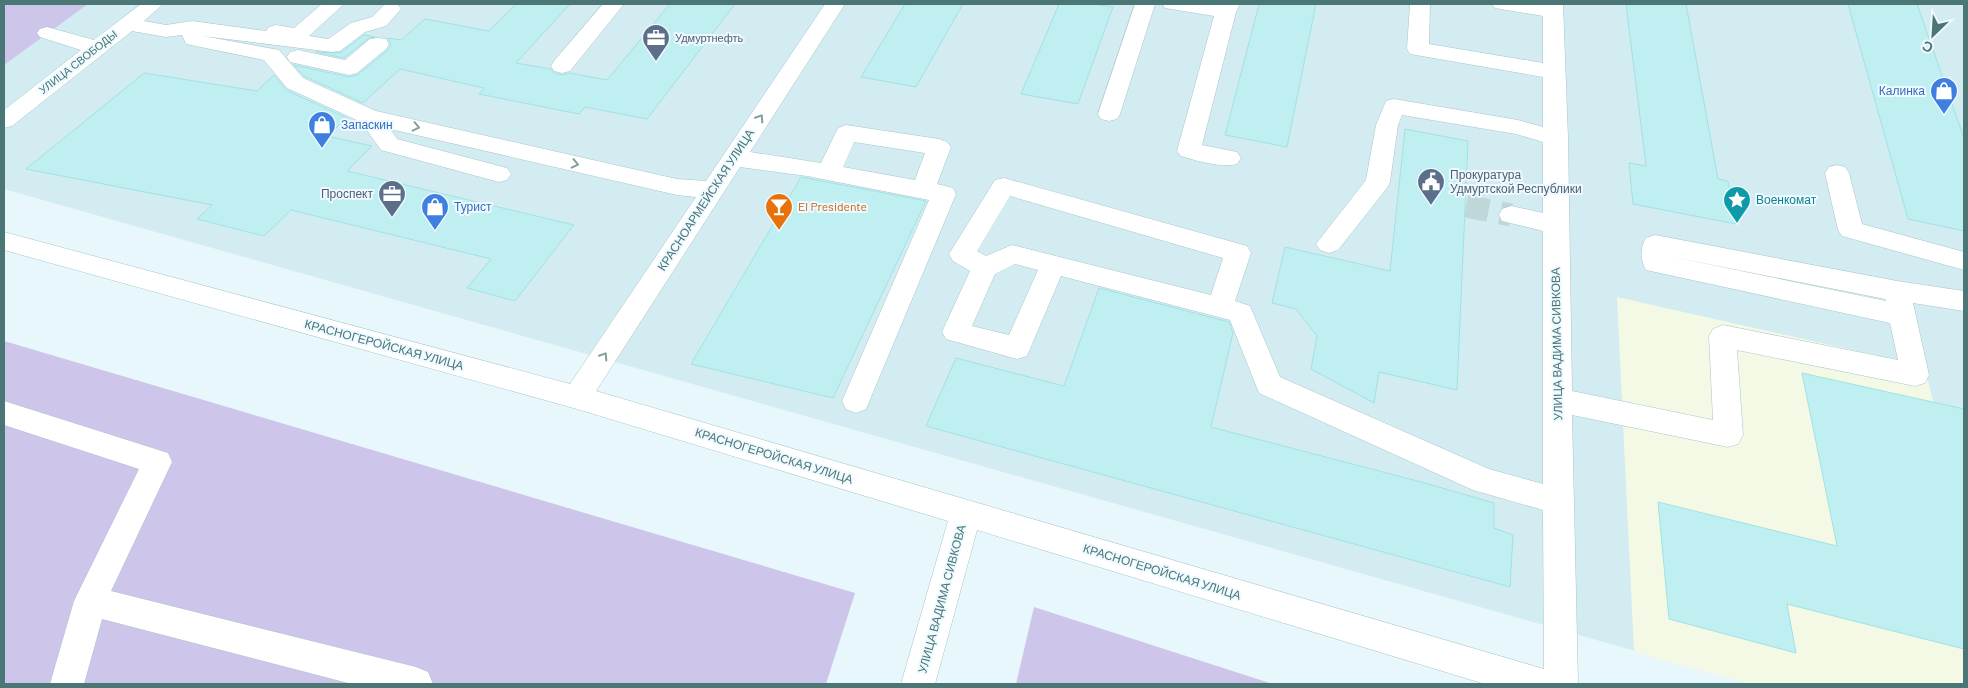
<svg xmlns="http://www.w3.org/2000/svg" width="1968" height="688" font-family="Barlow,sans-serif">
	<style>
		.residential { fill: #d3ecf1 }
		.education { fill: #f3f9e4 }
		.green { fill: #cec5ea }
		.building { fill: #bfeff1; stroke: #a0e2e4 }
		.lines { fill: none; stroke-linecap: round; stroke-linejoin: round }
		.minor-tunnel { stroke: #c0d7da; stroke-width: 23; stroke-dasharray: 23 12; stroke-linecap: butt }
		.minor-casing { stroke: #a7c6c9; stroke-width: 1 }
		.minor { fill: #fff; fill-rule: evenodd }
		.oneway { stroke: #819f9f }
		.labels { text-anchor: middle; stroke-width: 4; stroke-linejoin: round; paint-order: stroke }
		.far-service-label { font-size: 11px; fill: #4e5e75; stroke: #eefaff; text-anchor: start }
		.far-street-label { font-size: 11px; fill: #4b7676; stroke: #eefaff }
		.shop-label { font-size: 12px; fill: #366cbe; stroke: #eefaff; text-anchor: start }
		.service-label { font-size: 12px; fill: #4e5e75; stroke: #eefaff; text-anchor: start }
		.street-label { font-size: 12px; fill: #4b7676; stroke: #eefaff }
		.culture-label { font-size: 12px; fill: #0d838f; stroke: #eefaff; text-anchor: start }
		.food-label { font-size: 12px; fill: #c56008; stroke: #eefaff; text-anchor: start }
	</style>
	<rect width="100%" height="100%" fill="#e7f7fc"/>
	<path class="residential" d="M 4,4 L 1964,4 L 1964,684 L 1752,684 L 4,189 Z"/>
	<path class="education" d="M 1617,297 L 1924,366 L 1964,519 L 1964,684 L 1750,684 L 1634,652 Z"/>
	<path class="green" d="M 4,4 L 88,4 L 4,65 Z
		M 4,341 L 855,593 L 826,684 L 4,684 Z
		M 1034,607 L 1273,684 L 1016,684 Z"/>
	<path class="building" d="M 516,4 L 570,4 L 516,63 L 551,69 L 554,73 L 562,75 L 570,73 L 607,80 L 670,4 L 735,4 L 647,119 L 585,107 L 579,114 L 479,94 L 484,88 L 400,69 L 363,103 L 304,76 L 294,65 L 349,77 L 357,75 L 388,50 L 391,45 L 388,38 L 401,40 L 425,19 L 489,31 Z
		M 905,4 L 963,4 L 916,87 L 861,77 Z
		M 1059,4 L 1093,4 L 1113,7 L 1078,104 L 1021,94 Z
		M 1259,4 L 1316,4 L 1287,147 L 1225,135 Z
		M 1626,4 L 1686,4 L 1718,179 L 1728,181 L 1736,224 L 1633,204 L 1629,163 L 1646,166 Z
		M 1848,4 L 1917,4 L 1964,138 L 1964,231 L 1908,219 Z
		M 364,35 L 375,37 L 369,38 L 344,58 L 316,52 L 340,53 Z
		M 144,73 L 257,91 L 274,75 L 286,90 L 347,118 L 327,136 L 372,146 L 347,171 L 574,225 L 515,301 L 467,288 L 491,259 L 291,210 L 264,236 L 197,219 L 212,205 L 26,169 Z
		M 1405,129 L 1468,141 L 1457,390 L 1379,372 L 1374,403 L 1311,369 L 1317,336 L 1296,309 L 1272,303 L 1285,247 L 1390,271 Z
		M 801,177 L 926,201 L 833,398 L 691,364 Z
		M 1099,288 L 1229,322 L 1233,333 L 1211,427 L 1425,483 L 1494,503 L 1494,528 L 1513,535 L 1510,587 L 926,426 L 956,358 L 1064,386 Z
		M 1802,373 L 1964,409 L 1964,649 L 1787,604 L 1796,653 L 1669,619 L 1658,502 L 1837,546 Z"/>
	<g class="lines">
		<path class="minor-tunnel" d="M 1466,206 L 1511,215"/>
		<defs>
			<path id="minor" d="M 141,4 L 163,4 L 144,21 L 166,25 L 192,21 L 266,31 L 269,27 L 276,25 L 294,28 L 322,4 L 344,4 L 309,36 L 328,39 L 351,23 L 372,17 L 384,5 L 398,5 L 401,9 L 386,26 L 365,32 L 340,51 L 332,52 L 203,36 L 279,50 L 303,78 L 376,111 L 677,179 L 706,181 L 825,4 L 845,4 L 750,152 L 821,163 L 838,128 L 846,125 L 939,139 L 947,142 L 951,147 L 937,184 L 953,188 L 956,194 L 866,409 L 856,413 L 846,409 L 842,401 L 929,200 L 807,176 L 740,167 L 596,391 L 1544,669 L 1543,510 L 1473,490 L 1259,393 L 1230,320 L 1061,276 L 1027,356 L 1017,359 L 946,339 L 942,332 L 970,271 L 953,261 L 949,254 L 995,180 L 1004,178 L 1247,246 L 1251,253 L 1235,301 L 1250,306 L 1280,377 L 1489,469 L 1543,484 L 1543,231 L 1502,221 L 1499,215 L 1502,209 L 1511,206 L 1543,213 L 1543,142 L 1516,134 L 1402,115 L 1398,125 L 1390,182 L 1387,188 L 1338,250 L 1329,253 L 1320,250 L 1316,244 L 1366,180 L 1376,125 L 1386,101 L 1394,99 L 1518,120 L 1543,127 L 1543,77 L 1410,54 L 1407,49 L 1410,4 L 1430,4 L 1429,44 L 1543,63 L 1543,16 L 1495,8 L 1492,4 L 1563,4 L 1568,138 L 1572,391 L 1713,420 L 1709,336 L 1713,329 L 1723,325 L 1898,360 L 1890,323 L 1646,270 C 1640,260 1640,247 1646,238 L 1655,235 L 1897,281 L 1964,291 L 1964,311 L 1913,303 L 1929,375 L 1925,383 L 1915,386 L 1737,350 L 1743,435 L 1738,444 L 1728,447 L 1572,415 L 1578,684 L 1485,684 L 977,530 L 935,684 L 901,684 L 948,521 L 577,409 L 4,250 L 4,232 L 570,384 L 696,197 L 677,195 L 390,129 L 397,139 L 507,168 L 511,174 L 507,180 L 499,182 L 381,150 L 361,122 L 287,88 L 264,60 L 186,44 L 182,35 L 166,37 L 132,31 L 12,126 L 4,128 L 4,110 L 81,50 L 40,37 L 37,33 L 40,29 L 47,27 L 94,40 ZM 854,142 L 925,153 L 915,180 L 843,167 ZM 1010,196 L 1223,258 L 1211,295 L 1012,245 L 986,256 L 977,251 ZM 1668,256 L 1885,299 L 1886,301 ZM 1015,264 L 1038,270 L 1009,335 L 972,326 L 995,274 Z
				M 603,4 L 624,4 L 570,71 L 562,73 L 554,71 L 551,66 L 554,61 Z
				M 1135,4 L 1155,4 L 1120,114 L 1117,119 L 1109,121 L 1101,119 L 1098,114 Z
				M 1162,4 L 1240,4 L 1236,12 L 1202,145 L 1237,152 L 1241,158 L 1237,164 C 1221,168 1197,161 1181,156 L 1177,151 L 1214,16 L 1165,8 Z
				M 378,38 L 386,39 L 389,44 L 386,49 L 357,73 L 349,75 L 290,62 L 287,57 L 290,52 L 298,50 L 345,60 L 370,39 Z
				M 1837,165 L 1845,167 L 1849,173 L 1862,224 L 1964,252 L 1964,270 L 1842,236 L 1838,230 L 1825,173 L 1829,167 Z
				M 4,401 L 168,453 L 172,462 L 111,591 L 416,667 L 428,672 L 433,684 L 352,684 L 102,619 L 84,684 L 50,684 L 74,601 L 139,469 L 4,425 Z"/>
		</defs>
		<use href="#minor" class="minor-casing"/>
		<use href="#minor" class="minor"/>
	</g>
	<defs><path id="oneway-chevron" d="M-2-3.5L2.5 0L-2 3.5" fill="none" stroke-width="1.6" stroke-linecap="round" stroke-linejoin="round" transform="scale(1.25)"/></defs>
	<g class="oneway">
		<use href="#oneway-chevron" transform="translate(760 118) rotate(-57)"/>
		<use href="#oneway-chevron" transform="translate(416 127) rotate(13)"/>
		<use href="#oneway-chevron" transform="translate(575 164) rotate(13)"/>
		<use href="#oneway-chevron" transform="translate(604 356) rotate(-57)"/>
	</g>
	<defs>
		<symbol id="office-pin" viewBox="-11 -11 22 30"><path d="M0 17L-7.5 6A9.5 9.5 0 1 1 7.5 6Z" fill="#5c6f8a" stroke="#eefaff"/><path d="M-6-3h4V-5.5h4V-3h4V5H-6ZM-1-4.5V-3h2v-1.5ZM-6 0V1H6V0Z" fill="#fff"/></symbol>
		<symbol id="shop-pin" viewBox="-11 -11 22 30"><path d="M0 17L-7.5 6A9.5 9.5 0 1 1 7.5 6Z" fill="#3f7fe0" stroke="#eefaff"/><path d="M-5-2.5h2.3a2.7 3.5 0 0 1 5.4 0H5L5.5 6h-11ZM-1.5-2.5h3a1.5 2.3 0 0 0-3 0Z" fill="#fff"/></symbol>
		<symbol id="civic-pin" viewBox="-11 -11 22 30"><path d="M0 17L-7.5 6A9.5 9.5 0 1 1 7.5 6Z" fill="#5c6f8a" stroke="#eefaff"/><path d="M-.6-6.5H3V-4.5H.6V-3L4-1V1h2V6H-6V1h2V-1L-.6-3ZM-1.2 2.5V6h2.4V2.5Z" fill="#fff"/></symbol>
		<symbol id="sight-pin" viewBox="-11 -11 22 30"><path d="M0 17L-7.5 6A9.5 9.5 0 1 1 7.5 6Z" fill="#0f9aa8" stroke="#eefaff"/><path d="M0-6L1.8-2.2L6-1.7L2.9 1.2L3.7 5.4L0 3.3L-3.7 5.4L-2.9 1.2L-6-1.7L-1.8-2.2Z" fill="#fff"/></symbol>
		<symbol id="bar-pin" viewBox="-11 -11 22 30"><path d="M0 17L-7.5 6A9.5 9.5 0 1 1 7.5 6Z" fill="#e8710a" stroke="#eefaff"/><path d="M-6-5H6L.8 .8V4.5H3.5V6h-7V4.5H-.8V.8Z" fill="#fff"/></symbol>
	</defs>
	<g fill-rule="evenodd">
		<use href="#office-pin" x="640" y="22" width="32" height="43"/>
		<use href="#shop-pin" x="1928" y="75" width="32" height="43"/>
		<use href="#shop-pin" x="306" y="109" width="32" height="43"/>
		<use href="#civic-pin" x="1415" y="166" width="32" height="43"/>
		<use href="#office-pin" x="376" y="178" width="32" height="43"/>
		<use href="#sight-pin" x="1721" y="184" width="32" height="43"/>
		<use href="#shop-pin" x="419" y="191" width="32" height="43"/>
		<use href="#bar-pin" x="763" y="191" width="32" height="43"/>
	</g>
	<g class="labels">
		<g class="far-service-label">
			<text x="675" y="42">Удмуртнефть</text>
		</g>
		<g class="far-street-label">
			<text transform="translate(78 62) rotate(-38)" y="4">УЛИЦА СВОБОДЫ</text>
		</g>
		<g class="shop-label">
			<text x="1925" y="95" text-anchor="end">Калинка</text>
			<text x="341" y="129">Запаскин</text>
			<text x="454" y="211">Турист</text>
		</g>
		<g class="service-label">
			<text x="1450" y="179">Прокуратура<tspan x="1450" dy="14">Удмуртской Республики</tspan></text>
			<text x="373" y="198" text-anchor="end">Проспект</text>
		</g>
		<g class="street-label">
			<text transform="translate(706 200) rotate(-57)" y="4">КРАСНОАРМЕЙСКАЯ УЛИЦА</text>
			<text transform="translate(1557 344) rotate(-91)" y="4">УЛИЦА ВАДИМА СИВКОВА</text>
			<text transform="translate(384 345) rotate(15)" y="4">КРАСНОГЕРОЙСКАЯ УЛИЦА</text>
			<text transform="translate(774 456) rotate(17)" y="4">КРАСНОГЕРОЙСКАЯ УЛИЦА</text>
			<text transform="translate(1162 572) rotate(17)" y="4">КРАСНОГЕРОЙСКАЯ УЛИЦА</text>
			<text transform="translate(942 599) rotate(-75)" y="4">УЛИЦА ВАДИМА СИВКОВА</text>
		</g>
		<g class="culture-label">
			<text x="1756" y="204">Военкомат</text>
		</g>
		<g class="food-label">
			<text x="798" y="211">El Presidente</text>
		</g>
	</g>
	<rect width="1968" height="688" fill="none" stroke="#4b7676" stroke-width="10"/>
	<g transform="translate(1933 35) rotate(205)" stroke="#eefaff" stroke-width="4" paint-order="stroke">
	<path d="M0-4L9 19L0 12L-9 19Z" fill="#4b7676"/>
	<text y="-8" font-size="14" font-weight="bold" text-anchor="middle" fill="#4b7676">С</text>
	</g>
</svg>
